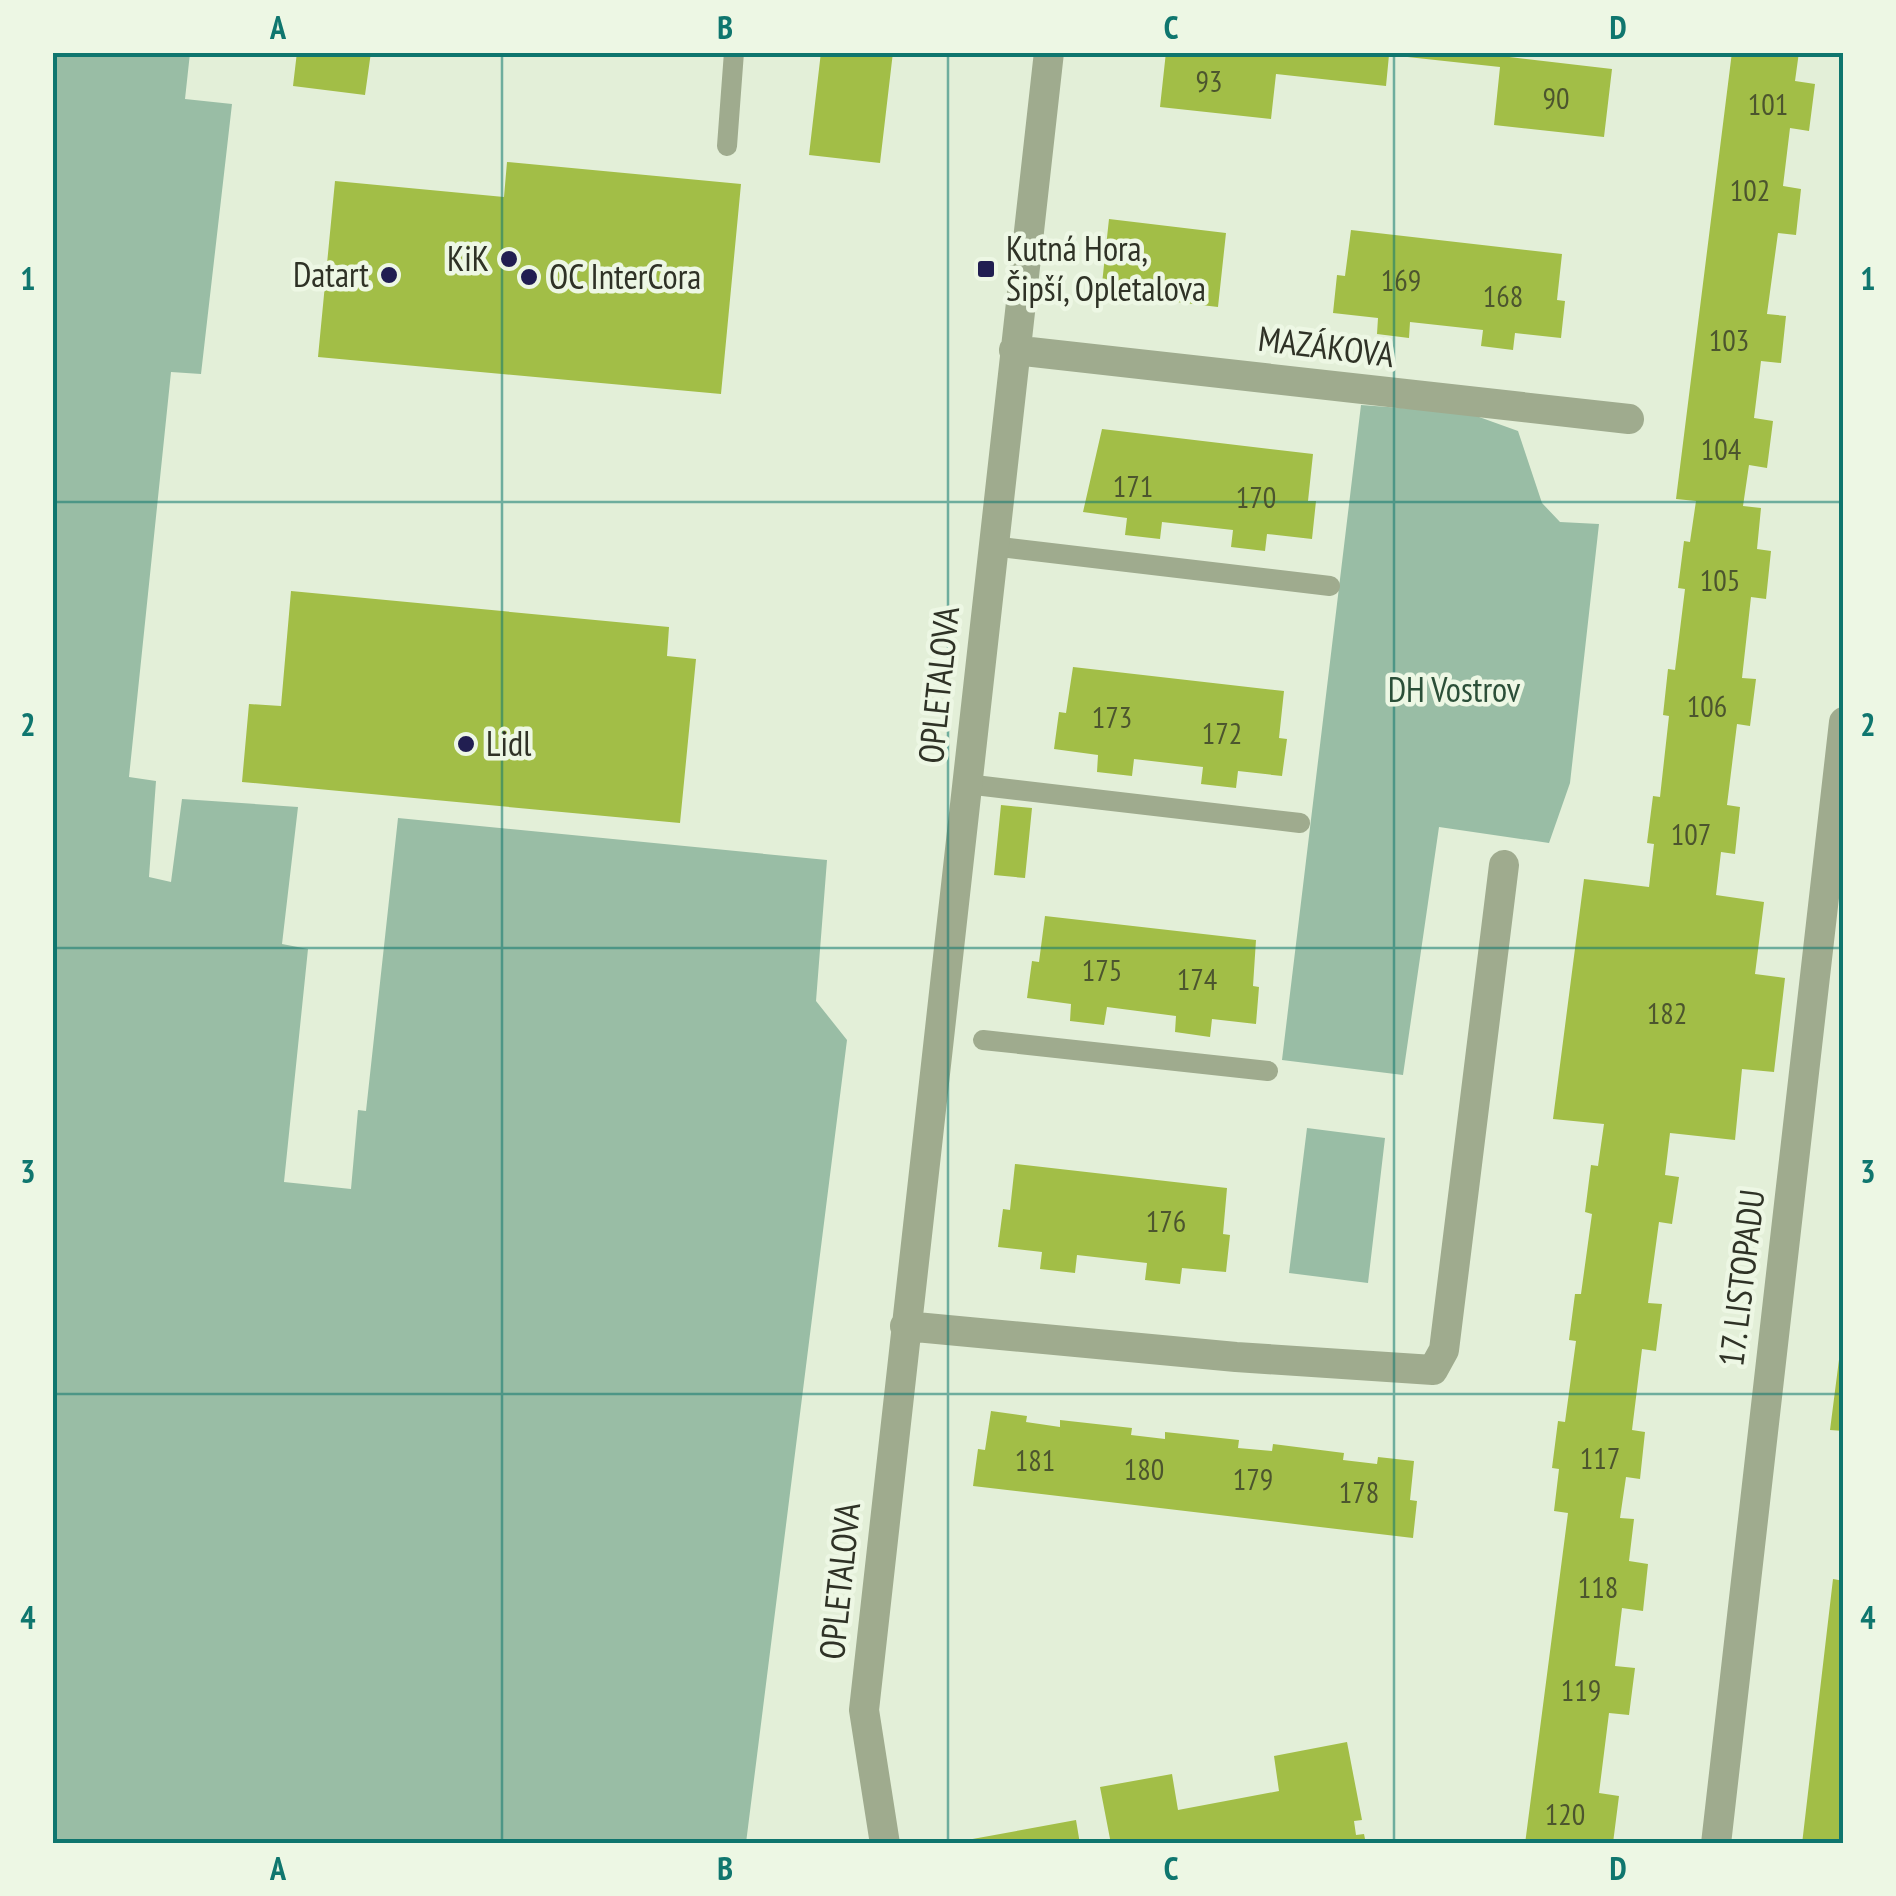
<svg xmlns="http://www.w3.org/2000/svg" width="1896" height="1896" font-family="'PT Sans Narrow',sans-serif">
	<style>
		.green { fill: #99bda5 }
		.building { fill: #a2be47 }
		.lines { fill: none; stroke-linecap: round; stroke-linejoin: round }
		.lane { stroke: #9fab8e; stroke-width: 20 }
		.street { stroke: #9fab8e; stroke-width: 30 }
		.grid { fill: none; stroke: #0f766e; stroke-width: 2.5; stroke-opacity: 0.55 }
		.poi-dot { fill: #211e51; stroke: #edf7e4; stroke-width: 4 }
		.labels { text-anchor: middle; stroke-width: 9; stroke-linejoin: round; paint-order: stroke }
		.number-label { font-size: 30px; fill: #4c552e }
		.poi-label { font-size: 35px; fill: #2f3226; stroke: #edf7e4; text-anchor: start }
		.street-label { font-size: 35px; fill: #2f3226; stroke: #edf7e4 }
		.park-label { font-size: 35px; fill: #2b4f38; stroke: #edf7e4 }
		.neatline { fill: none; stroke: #0f766e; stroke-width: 4 }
		.grid-label { font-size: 32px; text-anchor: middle; font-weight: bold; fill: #0f766e }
	</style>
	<rect width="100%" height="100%" fill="#e3efd8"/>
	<path class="green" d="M 52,53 L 190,53 L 185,99 L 232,104 L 201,374 L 171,372 L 129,777 L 156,781 L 149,877 L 171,882 L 182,799 L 298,807 L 282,944 L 308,949 L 284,1182 L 351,1189 L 358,1110 L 366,1111 L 398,818 L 827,860 L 816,1001 L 847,1040 L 746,1843 L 53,1843 Z
		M 1361,405 L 1468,413 L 1518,431 L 1542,503 L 1560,522 L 1599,524 L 1570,783 L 1549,843 L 1439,827 L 1403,1075 L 1282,1060 Z
		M 1307,1128 L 1385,1138 L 1368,1283 L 1289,1273 Z"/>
	<path class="building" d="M 297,52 L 371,52 L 365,95 L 293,86 Z
		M 821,52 L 893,52 L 880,163 L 809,155 Z
		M 1166,52 L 1502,52 L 1501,56 L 1612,69 L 1604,137 L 1494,125 L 1500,67 L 1389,55 L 1386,86 L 1276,74 L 1271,119 L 1160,107 Z
		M 1732,52 L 1799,52 L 1795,81 L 1815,84 L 1809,131 L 1790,128 L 1783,186 L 1801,189 L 1796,235 L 1778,233 L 1767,314 L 1786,316 L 1781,363 L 1761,361 L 1754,418 L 1773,421 L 1767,468 L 1749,465 L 1743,506 L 1761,508 L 1757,549 L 1771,551 L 1766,599 L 1751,597 L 1742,678 L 1756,679 L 1750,726 L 1737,724 L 1727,805 L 1740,807 L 1735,854 L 1721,852 L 1716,895 L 1764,902 L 1755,974 L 1785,978 L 1774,1072 L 1742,1069 L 1735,1140 L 1670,1133 L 1665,1175 L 1679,1177 L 1672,1224 L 1659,1222 L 1648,1303 L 1662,1304 L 1656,1351 L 1642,1349 L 1632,1430 L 1645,1432 L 1640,1479 L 1626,1477 L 1620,1518 L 1634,1519 L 1629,1561 L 1648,1564 L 1643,1611 L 1622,1608 L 1615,1666 L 1635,1668 L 1629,1715 L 1609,1713 L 1599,1793 L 1619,1796 L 1613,1843 L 1525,1844 L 1568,1513 L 1554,1511 L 1559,1469 L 1552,1468 L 1558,1421 L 1565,1422 L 1576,1341 L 1569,1340 L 1575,1294 L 1581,1294 L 1592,1214 L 1585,1212 L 1591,1165 L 1598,1166 L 1604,1124 L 1553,1119 L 1584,879 L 1649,887 L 1654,844 L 1647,843 L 1653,796 L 1660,797 L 1669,716 L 1663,715 L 1668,669 L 1675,670 L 1685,589 L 1678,588 L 1684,541 L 1690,542 L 1696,501 L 1676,499 Z
		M 507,162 L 741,184 L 721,394 L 318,357 L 335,181 L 504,197 Z
		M 1109,219 L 1226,233 L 1218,307 L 1101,293 Z
		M 1351,230 L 1562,254 L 1557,300 L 1565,301 L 1561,338 L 1515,333 L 1513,350 L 1481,346 L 1483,330 L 1410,322 L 1409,338 L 1377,334 L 1378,318 L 1333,313 L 1337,275 L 1345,276 Z
		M 1102,429 L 1313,454 L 1308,501 L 1316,501 L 1312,539 L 1267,534 L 1265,551 L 1231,547 L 1233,530 L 1162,522 L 1160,539 L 1125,535 L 1127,518 L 1083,512 Z
		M 291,591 L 669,627 L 667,656 L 696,659 L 680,823 L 242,782 L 249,704 L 281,706 Z
		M 1073,667 L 1284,691 L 1279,738 L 1287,739 L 1282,776 L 1238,771 L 1236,788 L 1201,784 L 1203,767 L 1134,759 L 1132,776 L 1097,772 L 1098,755 L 1054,749 L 1059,712 L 1066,713 Z
		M 1001,805 L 1032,808 L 1025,878 L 994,875 Z
		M 1045,916 L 1256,940 L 1253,986 L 1259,987 L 1256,1024 L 1212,1019 L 1210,1037 L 1175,1032 L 1176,1016 L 1107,1007 L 1104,1025 L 1070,1021 L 1071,1004 L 1027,998 L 1032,961 L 1039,962 Z
		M 1015,1164 L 1227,1188 L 1223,1234 L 1230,1235 L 1226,1272 L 1182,1268 L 1180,1284 L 1145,1280 L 1147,1263 L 1077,1255 L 1075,1273 L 1040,1269 L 1042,1252 L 998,1247 L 1003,1209 L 1010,1210 Z
		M 1841,1344 L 1844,1344 L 1844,1431 L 1830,1430 Z
		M 991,1411 L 1027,1416 L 1026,1422 L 1060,1427 L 1060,1420 L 1132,1428 L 1131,1435 L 1165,1439 L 1165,1432 L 1239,1440 L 1238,1448 L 1272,1451 L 1273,1444 L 1344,1453 L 1343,1460 L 1377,1464 L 1378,1457 L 1414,1461 L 1410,1500 L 1417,1501 L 1413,1538 L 973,1486 L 978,1449 L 985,1450 Z
		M 1833,1579 L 1844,1581 L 1844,1844 L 1802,1844 Z
		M 1347,1742 L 1362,1820 L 1354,1821 L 1356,1835 L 1364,1834 L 1366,1844 L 1111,1844 L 1100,1787 L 1172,1774 L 1178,1810 L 1279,1791 L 1274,1756 Z
		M 1076,1820 L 1080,1844 L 968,1844 L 967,1840 Z"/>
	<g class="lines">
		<path class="lane" d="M 727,146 L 734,52
			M 992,546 L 1330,586
			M 966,784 L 1300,823
			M 983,1040 L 1268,1071"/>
		<path class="street" d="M 1014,350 L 1629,419
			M 905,1326 L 1236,1357 L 1433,1370 L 1444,1350 L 1504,865
			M 885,1844 L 864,1710 L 1049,52
			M 1716,1844 L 1844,722"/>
	</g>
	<path class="grid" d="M 502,52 L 502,1844M 948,52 L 948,1844M 1394,52 L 1394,1844M 52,502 L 1844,502M 52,948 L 1844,948M 52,1394 L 1844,1394"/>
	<g class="poi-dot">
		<circle cx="509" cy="259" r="10"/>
		<rect x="976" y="259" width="20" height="20" rx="5"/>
		<circle cx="389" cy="275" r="10"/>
		<circle cx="529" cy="277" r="10"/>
		<circle cx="466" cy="744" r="10"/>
	</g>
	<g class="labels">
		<g class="number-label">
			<text x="1209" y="92">93</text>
			<text x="1556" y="109">90</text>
			<text x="1768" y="115">101</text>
			<text x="1750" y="201">102</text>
			<text x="1401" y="291">169</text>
			<text x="1503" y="307">168</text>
			<text x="1729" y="351">103</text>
			<text x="1721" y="460">104</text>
			<text x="1133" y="497">171</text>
			<text x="1256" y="508">170</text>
			<text x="1720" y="591">105</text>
			<text x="1707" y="717">106</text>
			<text x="1112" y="728">173</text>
			<text x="1222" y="744">172</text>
			<text x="1691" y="845">107</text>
			<text x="1102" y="981">175</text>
			<text x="1197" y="990">174</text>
			<text x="1667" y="1024">182</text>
			<text x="1166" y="1232">176</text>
			<text x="1600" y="1469">117</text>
			<text x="1035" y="1471">181</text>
			<text x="1144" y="1480">180</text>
			<text x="1253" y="1490">179</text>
			<text x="1359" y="1503">178</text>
			<text x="1598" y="1598">118</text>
			<text x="1581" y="1701">119</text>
			<text x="1565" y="1825">120</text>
		</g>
		<g class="poi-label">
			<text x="1006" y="261">Kutná Hora,<tspan x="1006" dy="40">Šipší, Opletalova</tspan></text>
			<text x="489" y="271" text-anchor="end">KiK</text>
			<text x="369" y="287" text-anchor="end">Datart</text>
			<text x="549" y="289">OC InterCora</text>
			<text x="486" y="756">Lidl</text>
		</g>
		<g class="street-label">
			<text transform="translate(1326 347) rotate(7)" y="12">MAZÁKOVA</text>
			<text transform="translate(939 685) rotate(-84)" y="12">OPLETALOVA</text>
			<text transform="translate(1742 1278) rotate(-83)" y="12">17. LISTOPADU</text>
			<text transform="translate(840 1581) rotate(-84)" y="12">OPLETALOVA</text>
		</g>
		<g class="park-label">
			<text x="1454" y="702">DH Vostrov</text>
		</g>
	</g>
	<rect width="1896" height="1896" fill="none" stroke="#edf7e4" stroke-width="110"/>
	<rect x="55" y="55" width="1786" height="1786" class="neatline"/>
	<g class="grid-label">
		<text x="278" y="39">A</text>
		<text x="725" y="39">B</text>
		<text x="1171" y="39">C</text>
		<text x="1618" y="39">D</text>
		<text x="28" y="290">1</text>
		<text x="1868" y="290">1</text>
		<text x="28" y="736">2</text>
		<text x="1868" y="736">2</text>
		<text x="28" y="1183">3</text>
		<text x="1868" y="1183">3</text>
		<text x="28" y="1629">4</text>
		<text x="1868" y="1629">4</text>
		<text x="278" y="1880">A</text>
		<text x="725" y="1880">B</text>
		<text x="1171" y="1880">C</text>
		<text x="1618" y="1880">D</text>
	</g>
</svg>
